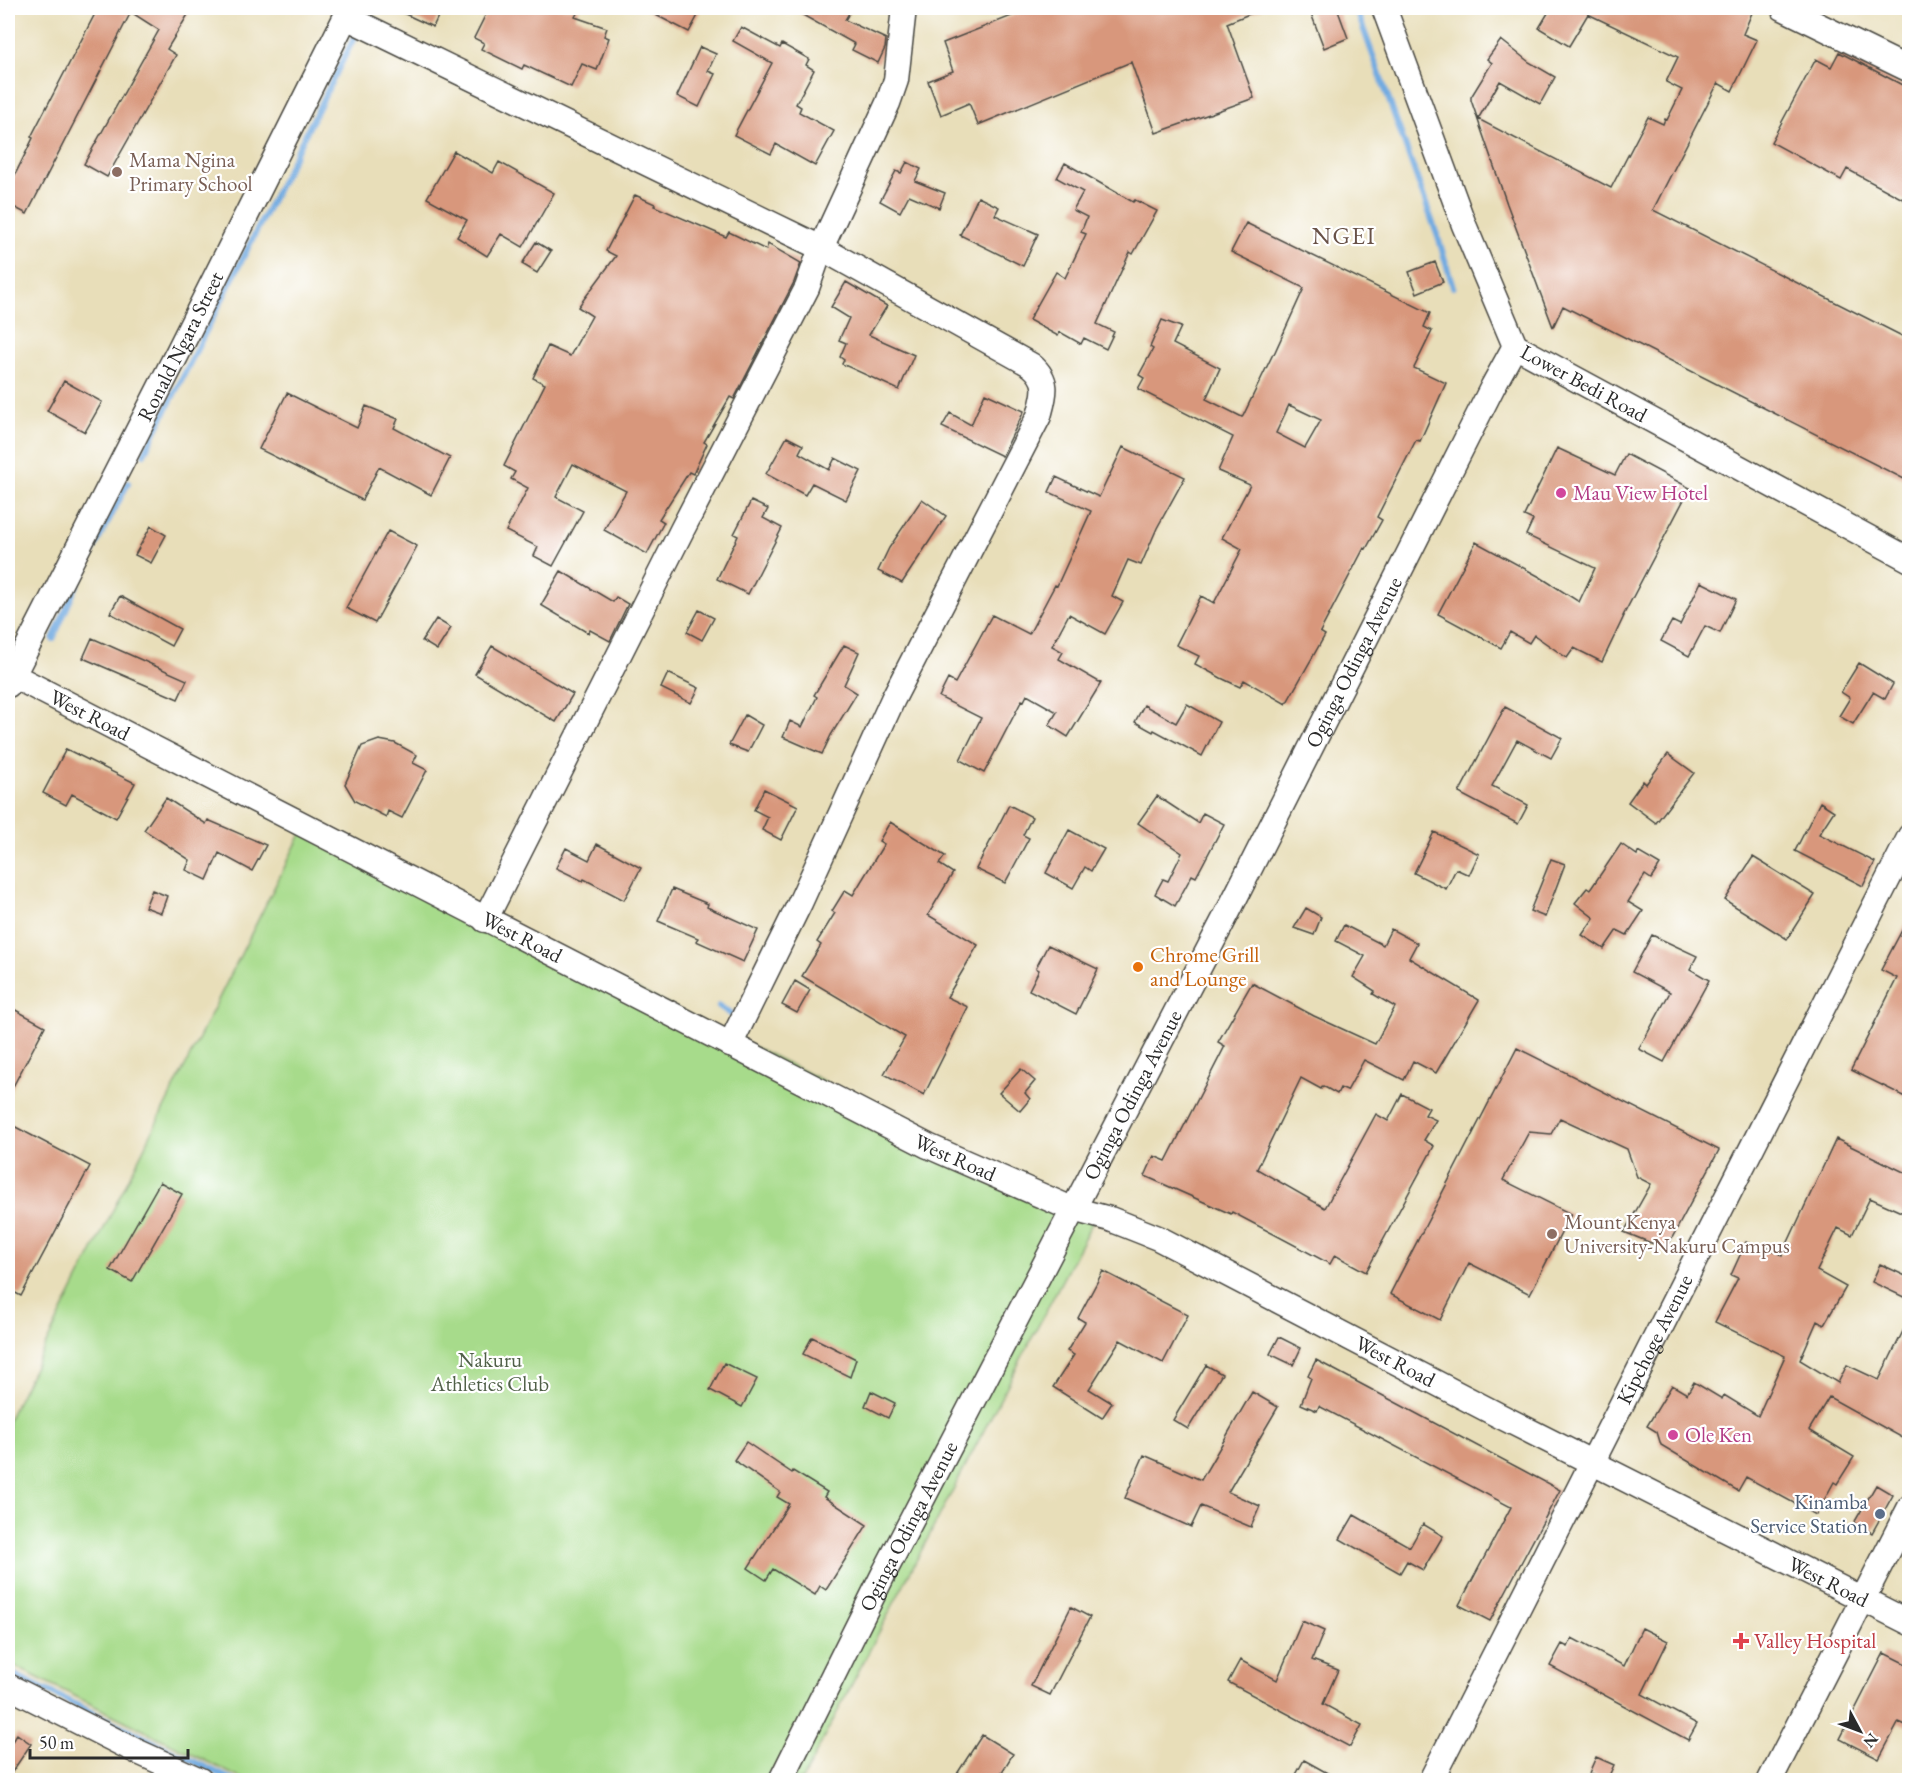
<svg xmlns="http://www.w3.org/2000/svg" width="1917" height="1788" font-family="'EB Garamond',serif">
	<style>
		.green { fill: #a7db8b; stroke: #69835b; stroke-width: 1.5 }
		.lines { fill: none; stroke-linecap: round; stroke-linejoin: round }
		.stream { stroke: #71aae1; stroke-width: 6 }
		.building { fill: #d8977b; fill-rule: evenodd }
		.minor-casing { stroke: #474640; stroke-width: 27 }
		.minor { stroke: #fff; stroke-width: 24 }
		.education-dot { fill: #8d6e63; stroke: #fff; stroke-width: 2 }
		.hotel-dot { fill: #d1479c; stroke: #fff; stroke-width: 2 }
		.food-dot { fill: #e8710a; stroke: #fff; stroke-width: 2 }
		.service-dot { fill: #5c6f8a; stroke: #fff; stroke-width: 2 }
		.health-dot { fill: #e0444e; stroke: #fff; stroke-width: 2 }
		.labels { text-anchor: middle; stroke-width: 4.5; stroke-linejoin: round; paint-order: stroke }
		.education-label { font-size: 21px; fill: #785e54; stroke: #fff; text-anchor: start }
		.street-label { font-size: 21px; fill: #2b2b2b; stroke: #fff }
		.hotel-label { font-size: 21px; fill: #b23c85; stroke: #fff; text-anchor: start }
		.food-label { font-size: 21px; fill: #c56008; stroke: #fff; text-anchor: start }
		.park-label { font-size: 21px; fill: #506048; stroke: #fff }
		.service-label { font-size: 21px; fill: #4e5e75; stroke: #fff; text-anchor: end }
		.health-label { font-size: 21px; fill: #be3a42; stroke: #fff; text-anchor: start }
		.quarter-label { font-size: 24px; letter-spacing: 1.5px; fill: #685147; stroke: #fff }
	</style>
	<rect width="100%" height="100%" fill="#fff"/>
	<filter id="ink" filterUnits="userSpaceOnUse"><feTurbulence type="fractalNoise" baseFrequency=".0167" numOctaves="2"/><feDisplacementMap in="SourceGraphic" scale="12" xChannelSelector="R" yChannelSelector="G"/><feConvolveMatrix kernelMatrix="1 2 1 2 8 2 1 2 1" color-interpolation-filters="sRGB"/></filter>
	<filter id="wash" filterUnits="userSpaceOnUse"><feTurbulence type="fractalNoise" baseFrequency=".008" numOctaves="4" result="noise"/><feDisplacementMap in="SourceGraphic" scale="24" xChannelSelector="R" yChannelSelector="G"/><feGaussianBlur stdDeviation="1.35" result="paint"/><feColorMatrix in="noise" values="0 0 0 0 0 0 0 0 0 0 0 0 0 0 0 0 0 1.4 0 .05"/><feComposite in="paint" operator="in"/></filter>
	<g filter="url(#wash)">
		<rect width="100%" height="100%" fill="#e8deb9"/>
		<path class="green" d="M 305,826 L 1096,1215 L 802,1780 L 244,1780 L 8,1663 L 8,1420 Z"/>
		<g class="lines">
			<path class="stream" d="M 368,8 L 369,8
				M 1356,8 L 1439,240 L 1453,287
				M 144,454 L 355,36
				M 53,639 L 86,564 L 128,483
				M 719,1006 L 738,1019
				M 8,1672 L 232,1780"/>
		</g>
		<g id="blocks">
			<path class="building" d="M 98,8 L 192,8 L 167,49 L 176,55 L 107,177 L 84,164 L 159,30 L 131,12 L 27,214 L 8,204 L 8,189 L 33,138 L 31,137 Z
				M 392,8 L 442,8 L 433,27 Z
				M 489,8 L 580,8 L 575,17 L 607,28 L 604,36 L 609,38 L 597,70 L 582,64 L 571,87 L 524,65 L 522,69 L 481,49 L 484,43 L 474,38 Z
				M 642,8 L 702,8 L 689,32 Z
				M 790,8 L 852,8 L 845,20 L 886,39 L 885,48 L 878,63 L 852,50 L 855,44 Z
				M 1032,8 L 1264,8 L 1227,23 L 1254,98 L 1156,133 L 1131,62 L 978,125 L 969,103 L 941,115 L 928,81 L 953,71 L 943,43 Z
				M 1309,8 L 1337,8 L 1348,38 L 1324,48 Z
				M 1551,8 L 1754,8 L 1743,34 L 1757,40 L 1732,91 L 1718,83 L 1653,210 L 1910,340 L 1910,482 L 1563,306 L 1553,327 L 1507,204 L 1471,100 L 1471,97 L 1492,63 L 1487,59 L 1501,40 L 1529,62 L 1555,77 L 1540,104 L 1500,81 L 1478,119 L 1611,188 L 1648,117 L 1663,124 L 1665,119 L 1667,120 L 1682,90 L 1666,82 L 1678,57 L 1588,14 L 1569,46 L 1539,28 Z
				M 741,27 L 780,48 L 782,44 L 809,59 L 806,65 L 814,70 L 796,104 L 801,107 L 799,112 L 834,131 L 815,166 L 776,144 L 771,154 L 734,135 L 772,63 L 733,41 Z
				M 700,47 L 716,54 L 708,71 L 715,74 L 699,107 L 677,96 Z
				M 1839,52 L 1910,89 L 1910,203 L 1847,169 L 1841,180 L 1771,142 L 1816,59 L 1831,67 Z
				M 454,151 L 493,173 L 499,162 L 554,193 L 523,247 L 501,234 L 487,256 L 457,237 L 467,220 L 427,198 Z
				M 907,162 L 921,169 L 915,181 L 945,193 L 939,208 L 909,195 L 900,212 L 880,201 L 896,171 L 901,173 Z
				M 1065,163 L 1133,202 L 1135,200 L 1157,211 L 1133,254 L 1130,252 L 1097,324 L 1114,332 L 1106,349 L 1084,338 L 1081,344 L 1060,332 L 1058,336 L 1029,320 L 1056,272 L 1065,278 L 1086,234 L 1081,232 L 1087,217 L 1073,210 L 1083,192 L 1057,178 Z
				M 635,195 L 655,204 L 654,206 L 726,237 L 729,232 L 766,250 L 768,244 L 801,263 L 794,282 L 734,399 L 730,397 L 704,442 L 707,444 L 693,474 L 689,472 L 659,519 L 664,522 L 647,554 L 604,530 L 626,491 L 573,464 L 556,497 L 583,511 L 553,566 L 534,556 L 538,547 L 506,531 L 528,488 L 511,479 L 515,472 L 504,466 L 545,384 L 533,378 L 548,346 L 570,356 L 592,316 L 578,307 L 616,256 L 606,251 Z
				M 978,197 L 999,207 L 995,215 L 1038,234 L 1023,266 L 960,235 Z
				M 1246,223 L 1430,313 L 1424,327 L 1432,331 L 1414,368 L 1446,383 L 1420,441 L 1416,440 L 1377,517 L 1382,520 L 1366,549 L 1364,548 L 1320,632 L 1325,635 L 1286,704 L 1244,680 L 1240,687 L 1221,678 L 1195,664 L 1199,656 L 1176,645 L 1201,596 L 1214,603 L 1242,549 L 1222,538 L 1250,485 L 1218,471 L 1233,437 L 1138,389 L 1144,378 L 1139,375 L 1153,349 L 1150,347 L 1162,320 L 1181,327 L 1173,344 L 1220,368 L 1206,399 L 1242,417 L 1243,416 L 1273,354 L 1274,354 L 1304,288 L 1231,252 ZM 1289,405 L 1321,420 L 1305,448 L 1276,433 Z
				M 536,242 L 551,251 L 537,273 L 522,264 Z
				M 1435,262 L 1443,282 L 1417,293 L 1409,272 Z
				M 846,282 L 887,306 L 869,335 L 914,355 L 899,390 L 842,364 L 844,360 L 840,357 L 846,343 L 839,340 L 849,318 L 831,307 Z
				M 64,381 L 102,402 L 85,432 L 47,411 Z
				M 287,393 L 357,428 L 366,406 L 398,419 L 394,428 L 450,458 L 431,495 L 379,467 L 362,500 L 259,449 Z
				M 985,393 L 1024,411 L 1002,456 L 942,427 L 950,413 L 971,425 Z
				M 787,437 L 803,445 L 799,453 L 829,470 L 835,458 L 861,471 L 846,500 L 812,483 L 805,495 L 766,474 Z
				M 1123,447 L 1185,477 L 1157,528 L 1141,565 L 1128,560 L 1112,596 L 1123,602 L 1105,634 L 1069,614 L 1052,646 L 1063,652 L 1059,659 L 1101,683 L 1068,737 L 1049,725 L 1057,712 L 1027,695 L 1024,701 L 1022,700 L 984,773 L 960,760 L 981,718 L 939,697 L 948,679 L 955,683 L 992,615 L 1029,634 L 1055,585 L 1057,586 L 1091,511 L 1049,492 L 1056,477 L 1099,497 Z
				M 1557,448 L 1615,475 L 1626,454 L 1690,488 L 1623,616 L 1624,616 L 1602,662 L 1574,648 L 1567,658 L 1534,635 L 1529,643 L 1510,632 L 1501,648 L 1438,614 L 1476,542 L 1540,577 L 1579,602 L 1595,568 L 1526,535 L 1533,520 L 1524,516 Z
				M 922,499 L 946,516 L 902,583 L 878,571 L 889,548 Z
				M 751,501 L 768,509 L 763,518 L 782,528 L 748,594 L 717,579 L 738,536 L 734,534 Z
				M 151,526 L 166,535 L 151,563 L 135,555 Z
				M 388,531 L 417,546 L 375,623 L 346,608 Z
				M 561,571 L 613,602 L 616,597 L 628,604 L 610,641 L 590,630 L 588,633 L 541,605 Z
				M 1701,582 L 1736,599 L 1720,633 L 1705,626 L 1689,656 L 1661,641 L 1672,621 L 1680,625 Z
				M 120,596 L 180,629 L 171,646 L 110,613 Z
				M 699,610 L 714,618 L 702,640 L 687,632 Z
				M 436,619 L 451,628 L 437,650 L 422,641 Z
				M 92,638 L 187,680 L 178,699 L 83,658 Z
				M 844,645 L 859,652 L 844,685 L 857,693 L 831,735 L 822,754 L 783,737 L 790,721 L 802,727 L 817,697 L 814,695 Z
				M 492,646 L 573,694 L 556,722 L 475,674 Z
				M 1859,663 L 1893,684 L 1885,699 L 1873,692 L 1853,724 L 1839,716 L 1850,698 L 1841,692 Z
				M 668,673 L 699,688 L 691,703 L 661,688 Z
				M 1187,704 L 1219,722 L 1202,756 L 1154,730 L 1153,732 L 1135,722 L 1144,705 L 1176,723 Z
				M 1505,707 L 1562,738 L 1551,758 L 1517,740 L 1492,786 L 1528,805 L 1518,824 L 1459,793 Z
				M 745,715 L 762,725 L 748,752 L 729,745 Z
				M 379,740 L 395,743 L 417,755 L 413,763 L 427,770 L 402,818 L 388,811 L 386,817 L 355,801 L 345,784 L 362,746 Z
				M 66,749 L 135,783 L 116,818 L 72,794 L 66,805 L 43,793 Z
				M 1668,754 L 1694,773 L 1656,823 L 1628,802 L 1643,781 L 1646,784 Z
				M 764,789 L 798,806 L 781,840 L 762,830 L 768,817 L 754,810 Z
				M 1157,796 L 1198,823 L 1203,813 L 1224,824 L 1196,877 L 1192,875 L 1175,906 L 1155,894 L 1163,879 L 1168,881 L 1182,853 L 1138,823 Z
				M 166,798 L 206,824 L 208,820 L 266,845 L 252,871 L 219,853 L 207,880 L 186,870 L 190,860 L 144,830 Z
				M 1820,802 L 1834,811 L 1819,834 L 1875,862 L 1863,886 L 1795,851 Z
				M 1009,805 L 1032,817 L 1023,835 L 1029,838 L 1005,883 L 976,869 Z
				M 890,822 L 945,856 L 939,864 L 953,873 L 928,915 L 978,945 L 947,997 L 968,1007 L 924,1095 L 884,1074 L 905,1037 L 802,976 L 821,945 L 817,942 L 835,913 L 832,911 L 845,890 L 853,895 L 884,844 L 879,841 Z
				M 1069,830 L 1104,849 L 1091,871 L 1085,867 L 1073,888 L 1046,873 Z
				M 1434,832 L 1479,854 L 1469,875 L 1456,869 L 1446,889 L 1414,873 Z
				M 597,844 L 641,868 L 624,900 L 584,879 L 583,881 L 556,868 L 566,848 L 589,860 Z
				M 1621,844 L 1637,855 L 1638,852 L 1660,865 L 1651,879 L 1645,875 L 1628,902 L 1643,911 L 1627,935 L 1617,930 L 1604,949 L 1582,935 L 1594,918 L 1575,903 L 1587,888 L 1590,890 Z
				M 1753,857 L 1815,895 L 1787,939 L 1725,900 Z
				M 1551,859 L 1565,864 L 1545,917 L 1530,911 Z
				M 672,889 L 708,904 L 707,907 L 758,930 L 743,962 L 696,941 L 698,938 L 658,921 Z
				M 152,890 L 167,896 L 161,913 L 145,907 Z
				M 1306,908 L 1321,917 L 1314,935 L 1294,928 Z
				M 1910,915 L 1910,1099 L 1851,1070 L 1897,978 L 1881,970 Z
				M 1344,925 L 1383,945 L 1391,929 L 1417,943 L 1409,958 L 1479,1000 L 1436,1073 L 1413,1061 L 1404,1080 L 1364,1060 L 1347,1091 L 1340,1088 L 1337,1094 L 1323,1086 L 1321,1089 L 1301,1078 L 1257,1169 L 1325,1208 L 1376,1114 L 1388,1121 L 1402,1094 L 1429,1108 L 1425,1115 L 1436,1120 L 1424,1140 L 1434,1146 L 1366,1272 L 1335,1255 L 1330,1264 L 1232,1212 L 1231,1214 L 1145,1176 L 1154,1156 L 1166,1161 L 1225,1046 L 1218,1042 L 1252,983 L 1314,1016 L 1375,1044 L 1395,1007 L 1373,994 L 1375,991 L 1353,977 L 1365,956 L 1336,941 Z
				M 1652,935 L 1697,956 L 1690,969 L 1709,980 L 1664,1062 L 1639,1049 L 1670,992 L 1632,972 Z
				M 1048,945 L 1098,969 L 1076,1014 L 1029,990 L 1039,970 L 1036,968 Z
				M 795,981 L 810,990 L 797,1013 L 782,1005 Z
				M 8,1006 L 45,1026 L 8,1096 Z
				M 1517,1048 L 1719,1150 L 1666,1249 L 1624,1232 L 1651,1184 L 1637,1177 L 1627,1149 L 1560,1118 L 1551,1134 L 1529,1132 L 1503,1180 L 1571,1214 L 1530,1294 L 1469,1263 L 1440,1320 L 1390,1294 Z
				M 1021,1069 L 1035,1081 L 1025,1093 L 1030,1099 L 1020,1111 L 999,1093 Z
				M 8,1123 L 90,1166 L 21,1296 L 8,1289 Z
				M 1836,1139 L 1910,1175 L 1910,1216 L 1870,1198 L 1852,1235 L 1838,1228 L 1817,1271 L 1846,1287 L 1824,1325 L 1817,1321 L 1800,1360 L 1838,1383 L 1847,1365 L 1879,1380 L 1910,1317 L 1910,1442 L 1829,1397 L 1809,1430 L 1854,1457 L 1837,1484 L 1834,1482 L 1816,1515 L 1746,1477 L 1738,1491 L 1661,1445 L 1657,1432 L 1647,1426 L 1672,1385 L 1687,1394 L 1694,1382 L 1722,1399 L 1724,1395 L 1758,1416 L 1785,1356 L 1715,1322 L 1738,1278 L 1731,1275 L 1746,1242 L 1765,1251 L 1767,1247 L 1782,1255 Z
				M 160,1182 L 182,1194 L 132,1282 L 110,1270 Z
				M 1880,1264 L 1910,1278 L 1910,1300 L 1872,1282 Z
				M 1103,1271 L 1188,1315 L 1163,1363 L 1120,1340 L 1089,1389 L 1112,1403 L 1102,1418 L 1053,1387 L 1074,1355 L 1067,1351 L 1085,1322 L 1078,1318 Z
				M 812,1337 L 856,1359 L 850,1377 L 803,1354 Z
				M 1279,1337 L 1301,1348 L 1293,1365 L 1270,1354 Z
				M 1316,1360 L 1560,1490 L 1490,1621 L 1459,1605 L 1511,1507 L 1319,1406 L 1317,1411 L 1301,1404 L 1311,1378 L 1308,1376 Z
				M 724,1363 L 757,1379 L 742,1407 L 710,1390 Z
				M 1206,1365 L 1222,1374 L 1188,1429 L 1173,1420 Z
				M 871,1391 L 895,1403 L 888,1418 L 865,1406 Z
				M 1252,1392 L 1278,1407 L 1228,1492 L 1260,1506 L 1251,1527 L 1201,1506 L 1191,1527 L 1125,1498 L 1144,1455 L 1201,1480 Z
				M 746,1442 L 792,1473 L 793,1471 L 827,1492 L 824,1497 L 867,1525 L 826,1590 L 820,1586 L 815,1595 L 773,1569 L 766,1580 L 748,1568 L 789,1504 L 777,1497 L 780,1492 L 734,1460 Z
				M 1876,1485 L 1893,1495 L 1872,1533 L 1854,1523 Z
				M 1354,1515 L 1410,1547 L 1423,1524 L 1443,1536 L 1423,1570 L 1407,1561 L 1400,1573 L 1340,1539 Z
				M 1071,1607 L 1090,1617 L 1050,1695 L 1031,1686 Z
				M 1302,1621 L 1324,1631 L 1312,1660 L 1338,1670 L 1323,1704 L 1362,1725 L 1350,1747 L 1228,1682 L 1240,1660 L 1277,1680 Z
				M 1642,1628 L 1668,1641 L 1642,1694 L 1697,1724 L 1688,1740 L 1550,1666 L 1562,1644 L 1568,1647 L 1572,1638 L 1624,1666 Z
				M 1884,1653 L 1910,1666 L 1910,1727 L 1899,1722 L 1879,1759 L 1840,1739 Z
				M 17,1734 L 31,1744 L 8,1778 L 8,1747 Z
				M 982,1735 L 1013,1754 L 997,1780 L 953,1780 Z
				M 1596,1757 L 1614,1765 L 1607,1780 L 1589,1773 Z
				M 1304,1760 L 1340,1780 L 1293,1780 Z"/>
		</g>
	</g>
	<g filter="url(#ink)">
		<use href="#blocks" fill-opacity="0" stroke="#474640" stroke-width="1.5"/>
		<g class="lines">
			<defs>
				<g id="minor">
					<path id="s1" d="M 1384,8 L 1464,225 L 1515,346 L 1910,560"/>
					<path d="M 1783,8 L 1910,70"/>
					<path d="M 346,17 L 821,248 L 1031,365 C 1050,381 1045,394 1039,416 L 893,699 L 800,903 L 730,1045"/>
					<path id="s2" d="M 8,673 L 928,1146 L 1072,1209 L 1110,1219 L 1158,1238 L 1498,1415 L 1910,1623"/>
					<path id="s3" d="M 8,685 L 178,352 L 350,8"/>
					<path d="M 485,920 L 682,530 L 807,288 L 821,248 L 888,103 L 896,80 L 904,8"/>
					<path d="M 8,1686 L 136,1751 L 200,1780"/>
					<path id="s4" d="M 781,1780 L 883,1575 L 1230,908 L 1493,386 L 1515,346"/>
					<path id="s5" d="M 1431,1780 L 1910,836"/>
					<path d="M 1770,1780 L 1910,1507"/>
				</g>
			</defs>
			<use href="#minor" class="minor-casing"/>
			<use href="#minor" class="minor"/>
		</g>
	</g>
	<g class="education-dot">
		<circle cx="117" cy="172" r="6"/>
		<circle cx="1552" cy="1234" r="6"/>
	</g>
	<g class="hotel-dot">
		<circle cx="1561" cy="493" r="6"/>
		<circle cx="1673" cy="1435" r="6"/>
	</g>
	<circle class="food-dot" cx="1138" cy="967" r="6"/>
	<circle class="service-dot" cx="1880" cy="1514" r="6"/>
	<path class="health-dot" d="M1738 1632h6v6h6v6h-6v6h-6v-6h-6v-6h6z"/>
	<g class="labels">
		<g class="education-label">
			<text x="129" y="167">Mama Ngina<tspan x="129" dy="24">Primary School</tspan></text>
			<text x="1564" y="1229">Mount Kenya<tspan x="1564" dy="24">University-Nakuru Campus</tspan></text>
		</g>
		<g class="street-label">
			<text dy="7" stroke="none"><textPath href="#s3" startOffset="380">Ronald Ngara Street</textPath></text>
			<text dy="7" stroke="none"><textPath href="#s1" startOffset="441">Lower Bedi Road</textPath></text>
			<text dy="7" stroke="none"><textPath href="#s4" startOffset="1256">Oginga Odinga Avenue</textPath></text>
			<text dy="7" stroke="none"><textPath href="#s2" startOffset="92">West Road</textPath></text>
			<text dy="7" stroke="none"><textPath href="#s2" startOffset="578">West Road</textPath></text>
			<text dy="7" stroke="none"><textPath href="#s4" startOffset="770">Oginga Odinga Avenue</textPath></text>
			<text dy="7" stroke="none"><textPath href="#s2" startOffset="1064">West Road</textPath></text>
			<text dy="7" stroke="none"><textPath href="#s5" startOffset="494">Kipchoge Avenue</textPath></text>
			<text dy="7" stroke="none"><textPath href="#s2" startOffset="1550">West Road</textPath></text>
			<text dy="7" stroke="none"><textPath href="#s4" startOffset="284">Oginga Odinga Avenue</textPath></text>
			<text dy="7" stroke="none"><textPath href="#s2" startOffset="2036">West Road</textPath></text>
		</g>
		<g class="hotel-label">
			<text x="1573" y="500">Mau View Hotel</text>
			<text x="1685" y="1442">Ole Ken</text>
		</g>
		<g class="food-label">
			<text x="1150" y="962">Chrome Grill<tspan x="1150" dy="24">and Lounge</tspan></text>
		</g>
		<g class="park-label">
			<text x="490" y="1367">Nakuru<tspan x="490" dy="24">Athletics Club</tspan></text>
		</g>
		<g class="service-label">
			<text x="1868" y="1509">Kinamba<tspan x="1868" dy="24">Service Station</tspan></text>
		</g>
		<g class="health-label">
			<text x="1754" y="1648">Valley Hospital</text>
		</g>
		<g class="quarter-label">
			<text x="1344" y="244">NGEI</text>
		</g>
	</g>
	<rect width="1917" height="1788" fill="none" stroke="#fff" stroke-width="30"/>
	<g transform="translate(1860 1731) rotate(131)" stroke="#ffffff" stroke-width="4.5" paint-order="stroke">
	<path d="M0-4.5L10 22L0 15L-10 22Z" fill="#2b2b2b"/>
	<text y="-9" font-size="16" font-weight="bold" text-anchor="middle" fill="#2b2b2b">N</text>
	</g>
	<path d="M30 1749v9h158v-9" fill="none" stroke="#2b2b2b" stroke-width="3"/>
	<text x="39" y="1749" font-size="18" fill="#2b2b2b" stroke="#ffffff" stroke-width="4.5" paint-order="stroke">50 m</text>
</svg>
